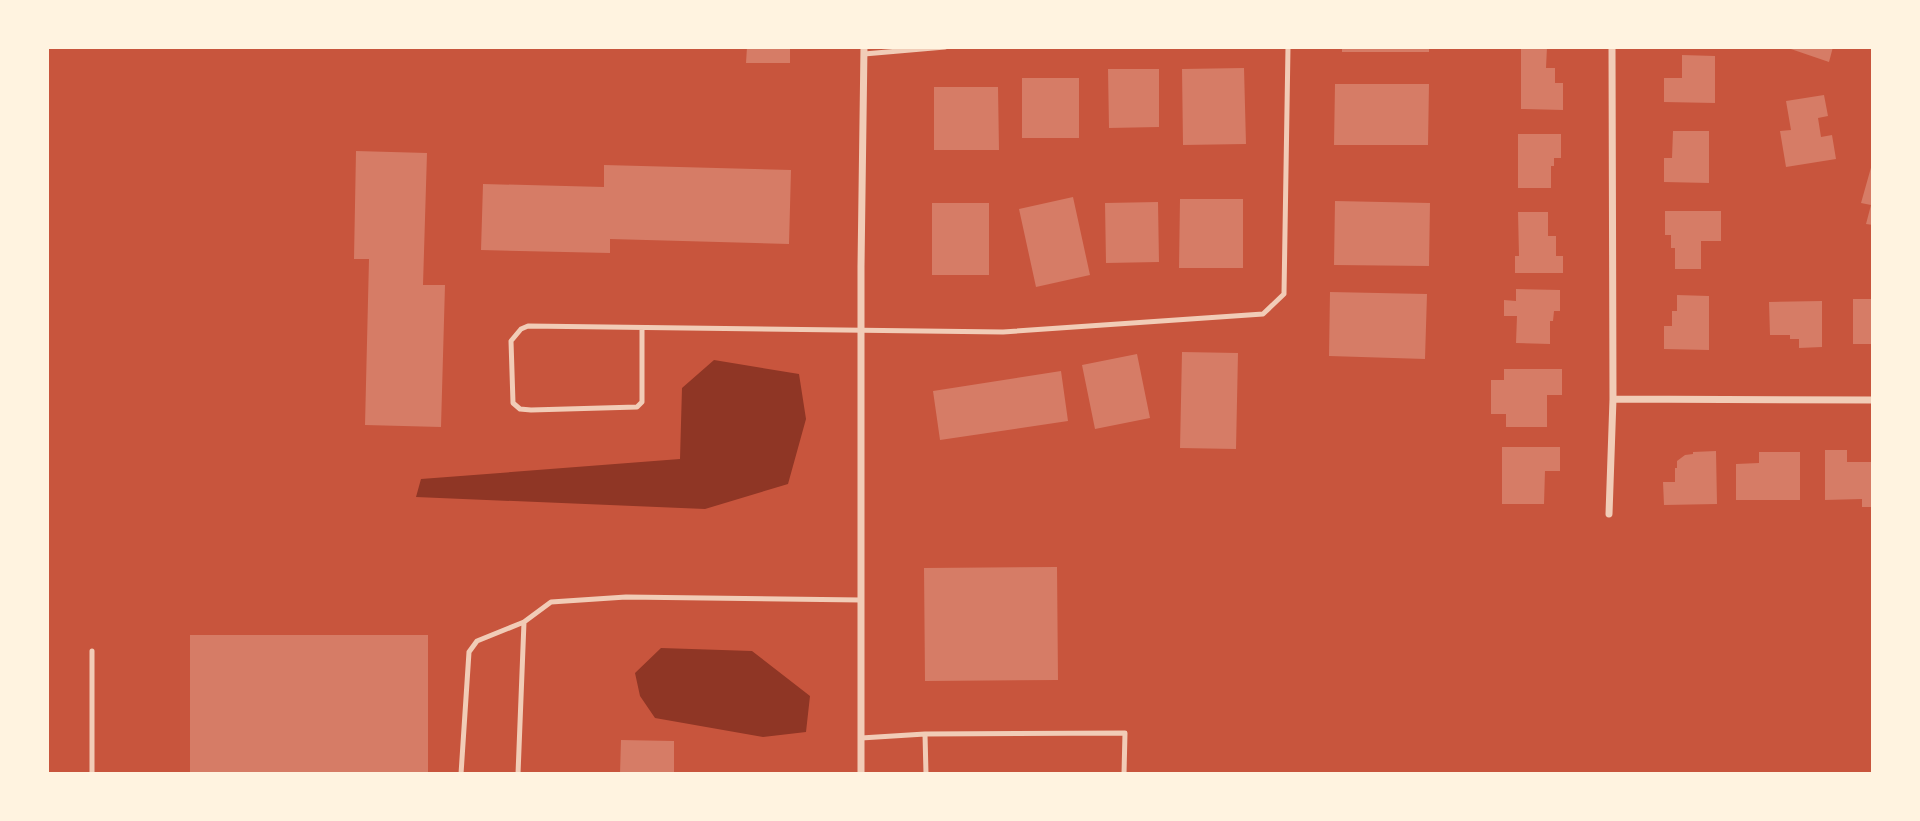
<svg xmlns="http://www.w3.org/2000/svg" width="1920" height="821" font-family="'Noto Sans',sans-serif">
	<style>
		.water { fill: #8f3625 }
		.building { fill: #d67c66 }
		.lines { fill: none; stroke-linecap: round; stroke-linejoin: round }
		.service { stroke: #f1ccb7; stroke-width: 5 }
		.minor { stroke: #f1ccb7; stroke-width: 7 }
	</style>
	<rect width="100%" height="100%" fill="#c8553d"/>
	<path class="water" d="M 714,360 L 799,374 L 806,419 L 788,484 L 705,509 L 416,497 L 421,479 L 680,459 L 682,388 Z
		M 661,648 L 752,651 L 810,696 L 806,732 L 763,737 L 655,718 L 640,696 L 635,673 Z"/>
	<path class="building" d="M 747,47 L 790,47 L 790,63 L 746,63 Z
		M 1342,47 L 1429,47 L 1429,52 L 1342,52 Z
		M 1521,47 L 1547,47 L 1546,68 L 1555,68 L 1555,83 L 1563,83 L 1563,110 L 1521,109 Z
		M 1785,47 L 1833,47 L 1829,62 Z
		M 1682,55 L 1715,56 L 1715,103 L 1664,102 L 1664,78 L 1682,78 Z
		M 1244,68 L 1246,144 L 1183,145 L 1182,69 Z
		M 1108,69 L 1159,69 L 1159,127 L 1109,128 Z
		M 1022,78 L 1079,78 L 1079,138 L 1022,138 Z
		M 1335,84 L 1429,84 L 1428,145 L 1334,145 Z
		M 934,87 L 998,87 L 999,150 L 934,150 Z
		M 1824,95 L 1828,116 L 1818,118 L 1821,137 L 1832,135 L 1836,159 L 1786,167 L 1780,131 L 1791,130 L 1786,101 Z
		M 1673,131 L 1709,131 L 1709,183 L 1664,182 L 1664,158 L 1672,158 Z
		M 1518,134 L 1561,134 L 1561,158 L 1554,158 L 1554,166 L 1551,166 L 1551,188 L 1518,188 Z
		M 356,151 L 427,153 L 423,285 L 445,285 L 441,427 L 365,425 L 369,259 L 354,259 Z
		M 1872,164 L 1873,164 L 1873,225 L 1866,224 L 1871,205 L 1861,203 Z
		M 604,165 L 791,170 L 789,244 L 610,239 L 610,253 L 481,250 L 483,184 L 604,187 Z
		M 1073,197 L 1090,275 L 1036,287 L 1019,209 Z
		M 1180,199 L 1243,199 L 1243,268 L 1179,268 Z
		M 1335,201 L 1430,203 L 1429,266 L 1334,265 Z
		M 1158,202 L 1159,262 L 1106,263 L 1105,203 Z
		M 932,203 L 989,203 L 989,275 L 932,275 Z
		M 1665,211 L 1721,211 L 1721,241 L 1701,241 L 1701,269 L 1675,269 L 1675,248 L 1671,248 L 1671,235 L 1665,235 Z
		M 1518,212 L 1548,212 L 1548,236 L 1556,236 L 1556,256 L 1563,256 L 1563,273 L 1515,273 L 1515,256 L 1519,256 Z
		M 1516,289 L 1560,290 L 1560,311 L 1554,311 L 1553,321 L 1550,321 L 1550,344 L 1516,343 L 1517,316 L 1504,316 L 1504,300 L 1516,301 Z
		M 1330,292 L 1427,294 L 1425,359 L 1329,356 Z
		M 1677,295 L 1709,296 L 1709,350 L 1664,349 L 1664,326 L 1672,326 L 1672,311 L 1677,311 Z
		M 1853,299 L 1873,299 L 1873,344 L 1853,344 Z
		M 1822,301 L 1822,347 L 1799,348 L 1799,339 L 1790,339 L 1790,335 L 1770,335 L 1769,302 Z
		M 1182,352 L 1238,353 L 1236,449 L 1180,448 Z
		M 1137,354 L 1150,418 L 1095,429 L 1082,365 Z
		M 1504,369 L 1562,369 L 1562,395 L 1547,395 L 1547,427 L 1506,427 L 1506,414 L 1491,414 L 1491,380 L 1504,380 Z
		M 1061,371 L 1068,421 L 940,440 L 933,391 Z
		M 1502,447 L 1560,447 L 1560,471 L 1545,471 L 1544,504 L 1502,504 Z
		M 1825,450 L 1847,450 L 1847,462 L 1873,462 L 1873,507 L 1862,507 L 1862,499 L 1825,500 Z
		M 1716,451 L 1717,504 L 1664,505 L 1663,482 L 1675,482 L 1675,468 L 1677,468 L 1677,461 L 1685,455 L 1693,454 L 1693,452 Z
		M 1759,452 L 1800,452 L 1800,500 L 1736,500 L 1736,464 L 1759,463 Z
		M 1057,567 L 1058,680 L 925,681 L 924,568 Z
		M 190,635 L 428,635 L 428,774 L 190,774 Z
		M 621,740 L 674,741 L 674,774 L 620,774 Z"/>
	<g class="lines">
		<path class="service" d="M 864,54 L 945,47
			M 642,328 L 642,402 L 637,407 L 531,410 L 520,409 L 513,403 L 511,341 L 521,329 L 528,326 L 1003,332 L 1263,314 L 1284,294 L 1288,47
			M 92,651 L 92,774
			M 925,734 L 926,774
			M 861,738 L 925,734 L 1125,733 L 1124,774
			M 461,774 L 469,652 L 477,641 L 524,622
			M 518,774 L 524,622 L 551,602 L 626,597 L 861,600"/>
		<path class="minor" d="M 1613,399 L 1873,400
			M 1609,514 L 1613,399 L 1612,47
			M 861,774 L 861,267 L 864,47"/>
	</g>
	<rect width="1920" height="821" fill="none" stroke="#fff3e0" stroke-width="98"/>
</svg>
